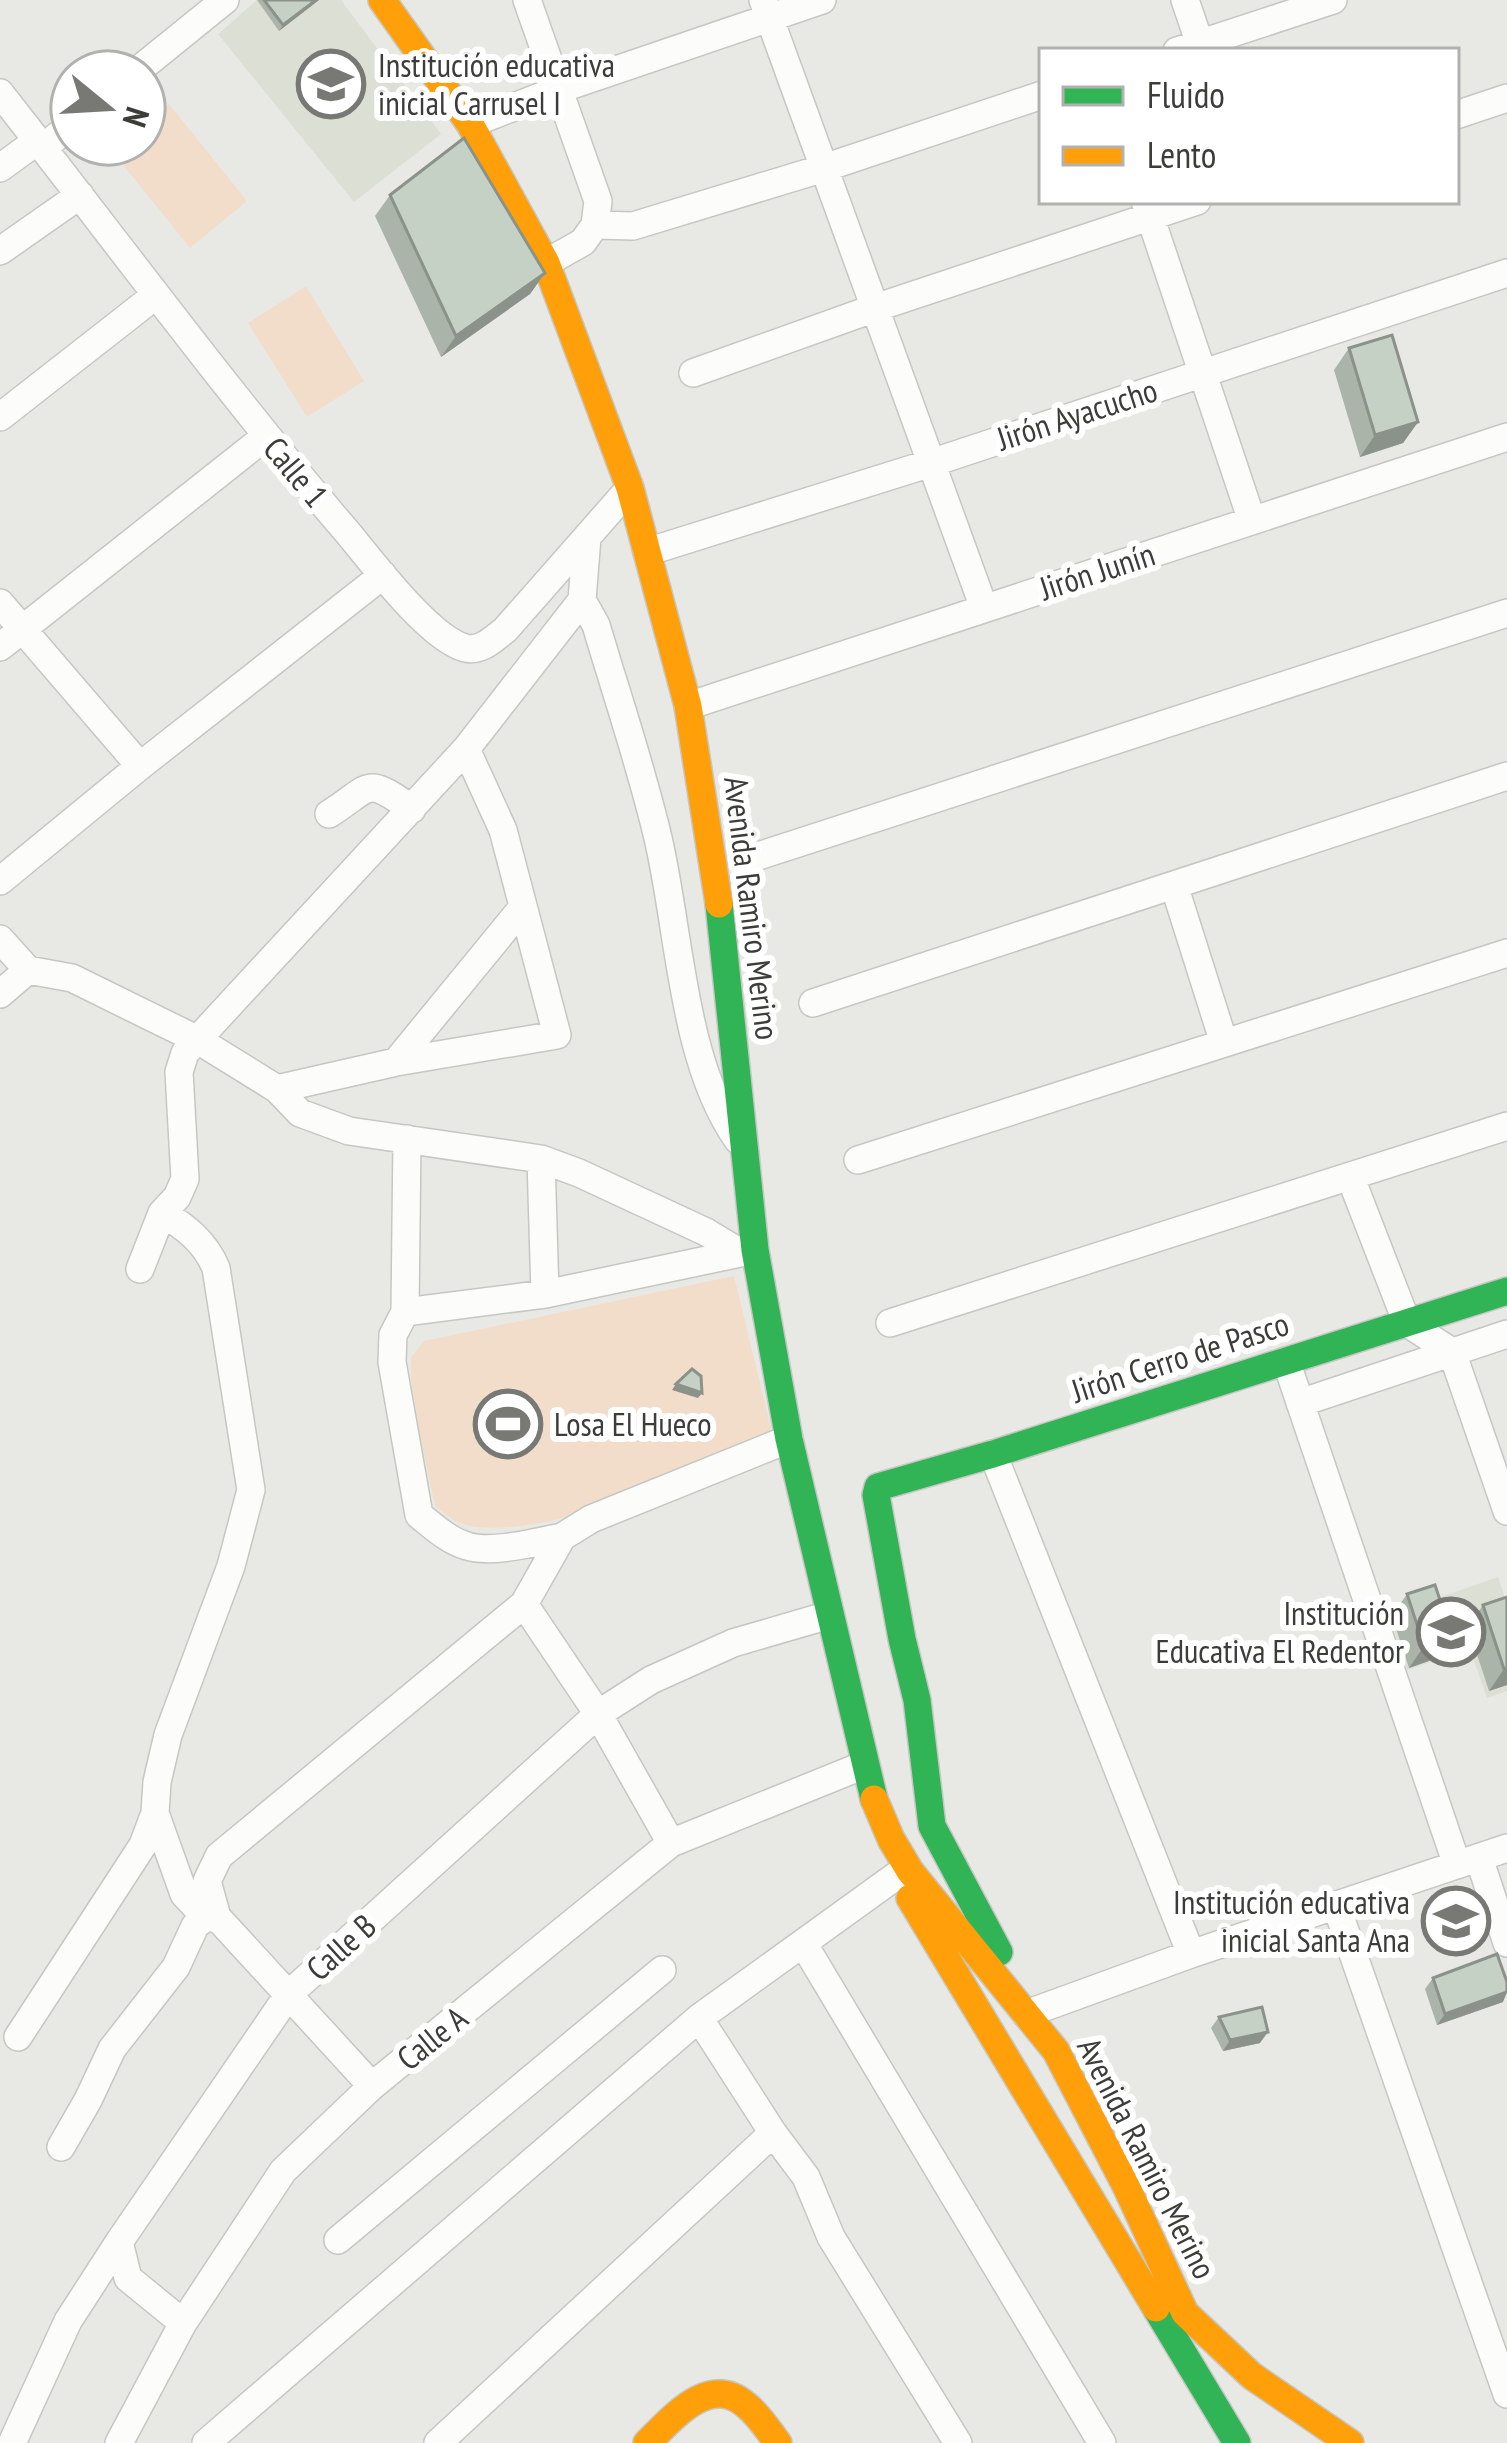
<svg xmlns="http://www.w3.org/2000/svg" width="1507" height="2443" font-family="'PT Sans Narrow',sans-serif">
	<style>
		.built { fill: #dcdfd4 }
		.green { fill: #f2ddcb }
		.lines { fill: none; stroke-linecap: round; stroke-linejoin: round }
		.street-casing { stroke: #c6c7c3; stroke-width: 30 }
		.fast-casing { stroke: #c6c7c3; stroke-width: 30 }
		.slow-casing { stroke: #c6c7c3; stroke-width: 30 }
		.street { stroke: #fcfcfb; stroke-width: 27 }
		.fast { stroke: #30b455; stroke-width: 27 }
		.slow { stroke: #ff9f0a; stroke-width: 27 }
		.wall { fill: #aab4a9 }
		.shaded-wall { fill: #8b928a }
		.building { fill: #c6d1c5; stroke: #8b928a; stroke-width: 3 }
		.labels { text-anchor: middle; stroke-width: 12; stroke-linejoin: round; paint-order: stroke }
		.poi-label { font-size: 33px; fill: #3c3d39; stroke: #fff; text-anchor: start }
		.street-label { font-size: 33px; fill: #3c3d39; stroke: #fff }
	</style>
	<rect width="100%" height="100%" fill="#e8e9e4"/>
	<path class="built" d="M 257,0 L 280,30 L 319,0 L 341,0 L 441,134 L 354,202 L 218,34 Z
		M 1498,1577 L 1507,1603 L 1507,1691 L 1487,1698 L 1470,1649 L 1407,1670 L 1389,1615 Z"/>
	<path class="green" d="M 169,104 L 247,201 L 190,248 L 112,151 L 120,144 L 144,144 L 144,125 Z
		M 306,286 L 364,381 L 307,417 L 248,323 Z
		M 734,1276 L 772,1433 L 583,1513 C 550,1522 492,1535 459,1523 C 451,1520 442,1511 435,1506 L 420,1436 L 411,1379 L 411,1357 L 424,1341 Z"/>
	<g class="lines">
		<defs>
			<path id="street" d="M 527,0 L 598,201 L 595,225
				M 763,0 L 984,608
				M 1185,0 L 1200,44
				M 1177,51 L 1333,0
				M 136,72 L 225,0
				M 0,93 C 116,240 226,391 348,533 C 373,563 429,638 465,648 C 481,652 493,639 505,630 L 630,488
				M 1456,115 L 1507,98
				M 470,124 L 560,89 L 822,0
				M 43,148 L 72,124
				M 0,168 L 37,141
				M 1145,201 L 1252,521
				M 0,251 L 80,195
				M 546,263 L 583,242 L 595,225 L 633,226 L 824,168 L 1042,95
				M 693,373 L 875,308 L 1197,201
				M 0,417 L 156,295
				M 647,552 L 931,463 L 1507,273
				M 582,600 L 596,625 C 617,696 641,766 658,838 C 680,932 682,1061 738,1140
				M 0,603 L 140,766
				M 0,647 L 265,437
				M 688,706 L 1507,437
				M 329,814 C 373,786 364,775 412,809
				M 746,860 L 1507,613
				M 0,881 L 140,766 L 383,575
				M 1174,885 L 1224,1043
				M 0,939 L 28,970
				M 0,994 L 28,970 L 72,978 L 198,1040 L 277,1089 L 300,1113 L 349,1131 L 541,1159 L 579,1173 L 706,1232 L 741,1253
				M 813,1003 L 1507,776
				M 396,1062 L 523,907
				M 277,1089 L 396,1062 L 557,1035 L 503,830 L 466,749
				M 541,1159 L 545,1294
				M 858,1160 L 1507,953
				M 1350,1176 L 1407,1323 L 1452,1352 L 1507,1511
				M 162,1213 C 186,1227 205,1242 216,1268 L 251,1490 L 231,1566 L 168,1735 L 157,1782 L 155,1813 L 184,1894 L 197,1908 L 217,1917 L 372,2086
				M 140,1269 L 162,1213 L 177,1197 L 185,1179 L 179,1072 L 185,1053 L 466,749 L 582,600 L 587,537
				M 405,1312 L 407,1139
				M 890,1323 L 1507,1126
				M 1286,1361 L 1457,1865
				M 1300,1403 L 1507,1334
				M 993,1454 L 1191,1954
				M 562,1537 C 536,1542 492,1554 467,1546 C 449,1541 434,1527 419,1515 L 392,1362 L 393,1335 L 405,1312 L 545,1294 L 745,1252
				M 524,1604 L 598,1714 L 671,1843
				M 1479,1858 L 1507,1943
				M 1336,1905 L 1507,2394
				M 803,1943 L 1102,2443
				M 1026,2014 L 1191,1954 L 1507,1848
				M 699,2018 L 773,2133 L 806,2177 L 831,2237 L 958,2443
				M 18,2037 L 143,1845 L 155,1813
				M 61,2147 L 88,2100 L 112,2049 L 176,1967 L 195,1926 L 204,1918 L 217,1917 L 207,1881 L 219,1856 L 524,1604 L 562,1537 L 591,1519 L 789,1439
				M 338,2240 L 662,1970
				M 119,2242 L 128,2278 L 183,2323
				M 12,2443 L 68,2321 L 119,2242 L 289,1994 L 598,1714 L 651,1680 L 733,1643 L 829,1615
				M 119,2443 L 183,2323 L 283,2171 L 372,2086 L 671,1843 L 864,1765
				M 206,2443 L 699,2018 L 907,1868
				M 438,2443 L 773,2133"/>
			<path id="fast" d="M 719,904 L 755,1250 L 789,1439 L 874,1799
				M 999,1952 L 932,1826 L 917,1700 L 902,1639 L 876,1495 L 878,1487 L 993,1454 L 1507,1291
				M 1156,2308 L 1237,2443"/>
			<path id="slow" d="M 382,0 L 470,124 L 546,263 L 630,488 L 688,706 L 719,904
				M 874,1799 L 891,1839 L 910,1871 L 1056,2051 L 1126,2186 L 1185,2313 L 1252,2376 L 1350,2443
				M 910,1898 L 1156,2308
				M 647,2443 C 673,2418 709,2373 746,2405 C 759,2415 768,2430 778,2443"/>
		</defs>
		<use href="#street" class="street-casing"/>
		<use href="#fast" class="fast-casing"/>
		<use href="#slow" class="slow-casing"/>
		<use href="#street" class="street"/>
		<use href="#fast" class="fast"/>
		<use href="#slow" class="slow"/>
	</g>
	<path class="wall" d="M 257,0 L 319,0 L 279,31 Z
		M 390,195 L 545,273 L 530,294 L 441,357 L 375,216 Z
		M 1349,348 L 1418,422 L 1403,443 L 1360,457 L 1334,370 Z
		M 1407,1594 L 1452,1636 L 1437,1658 L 1409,1668 L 1392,1616 Z
		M 1507,1597 L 1507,1685 L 1489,1691 L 1468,1627 L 1483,1605 Z
		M 1433,1978 L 1503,2002 L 1437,2025 L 1425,1989 Z
		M 1219,2017 L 1260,2043 L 1223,2051 L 1211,2028 Z"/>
	<path class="shaded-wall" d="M 316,0 L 319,0 L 279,31 L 283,25 Z
		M 545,273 L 530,294 L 441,357 L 456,336 Z
		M 1418,422 L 1403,443 L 1360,457 L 1375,435 Z
		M 676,1384 L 702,1393 L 698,1398 L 672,1390 Z
		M 1452,1636 L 1437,1658 L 1409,1668 L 1424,1646 Z
		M 1507,1668 L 1507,1685 L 1489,1691 L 1504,1669 Z
		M 1507,1992 L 1503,2002 L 1437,2025 L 1445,2014 Z
		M 1268,2032 L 1260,2043 L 1223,2051 L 1230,2040 Z"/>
	<path class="building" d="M 264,0 L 316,0 L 283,25 Z
		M 464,138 L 545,273 L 456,336 L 390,195 Z
		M 1392,335 L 1418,422 L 1375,435 L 1349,348 Z
		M 692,1369 L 701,1376 L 702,1393 L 676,1384 Z
		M 1435,1585 L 1452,1636 L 1424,1646 L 1407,1594 Z
		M 1507,1597 L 1507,1668 L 1504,1669 L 1483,1605 Z
		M 1497,1954 L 1507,1982 L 1507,1992 L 1445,2014 L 1433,1978 Z
		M 1262,2007 L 1268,2032 L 1230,2040 L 1219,2017 Z"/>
	<defs>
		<symbol id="school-ring" viewBox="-11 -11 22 22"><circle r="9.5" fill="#fff" stroke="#787975" stroke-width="1.5"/><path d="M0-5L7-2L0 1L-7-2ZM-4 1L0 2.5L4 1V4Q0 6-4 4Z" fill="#787975"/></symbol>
		<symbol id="stadium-ring" viewBox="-11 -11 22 22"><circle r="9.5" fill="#fff" stroke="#787975" stroke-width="1.5"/><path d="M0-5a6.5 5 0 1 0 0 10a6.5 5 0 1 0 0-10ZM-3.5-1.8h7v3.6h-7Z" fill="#787975"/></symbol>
	</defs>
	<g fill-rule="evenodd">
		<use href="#school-ring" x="293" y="46" width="76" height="76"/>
		<use href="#stadium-ring" x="470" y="1386" width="76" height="76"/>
		<use href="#school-ring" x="1413" y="1594" width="76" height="76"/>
		<use href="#school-ring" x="1418" y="1883" width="76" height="76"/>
	</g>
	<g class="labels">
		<g class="poi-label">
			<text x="378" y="77">Institución educativa<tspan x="378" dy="38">inicial Carrusel I</tspan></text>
			<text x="554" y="1436">Losa El Hueco</text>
			<text x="1404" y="1625" text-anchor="end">Institución<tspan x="1404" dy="38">Educativa El Redentor</tspan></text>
			<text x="1410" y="1914" text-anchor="end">Institución educativa<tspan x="1410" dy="38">inicial Santa Ana</tspan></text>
		</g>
		<g class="street-label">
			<text transform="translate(1077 414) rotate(-18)" y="12">Jirón Ayacucho</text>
			<text transform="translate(296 472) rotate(50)" y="12">Calle 1</text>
			<text transform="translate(1097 571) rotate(-18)" y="12">Jirón Junín</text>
			<text transform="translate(752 908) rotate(83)" y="12">Avenida Ramiro Merino</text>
			<text transform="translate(1180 1357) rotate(-18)" y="12">Jirón Cerro de Pasco</text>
			<text transform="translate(341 1947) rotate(-42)" y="12">Calle B</text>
			<text transform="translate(432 2038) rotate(-39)" y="12">Calle A</text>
			<text transform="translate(1147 2158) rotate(63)" y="12">Avenida Ramiro Merino</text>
		</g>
	</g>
	<rect x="1039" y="48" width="420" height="156" fill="#ffffff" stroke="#b1b1b0" stroke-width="3"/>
	<rect x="1063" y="87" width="60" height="18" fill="#30b455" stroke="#b1b1b0" stroke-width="3"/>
	<text x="1147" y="108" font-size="36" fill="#3c3d39">Fluido</text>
	<rect x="1063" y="147" width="60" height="18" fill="#ff9f0a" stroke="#b1b1b0" stroke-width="3"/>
	<text x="1147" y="168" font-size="36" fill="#3c3d39">Lento</text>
	<g transform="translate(108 108) rotate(108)"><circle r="57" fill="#ffffff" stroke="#b1b1b0" stroke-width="3"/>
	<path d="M0-9L21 45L0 30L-21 45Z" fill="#787975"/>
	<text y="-18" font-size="33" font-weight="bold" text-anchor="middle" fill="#3c3d39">N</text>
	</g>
</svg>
